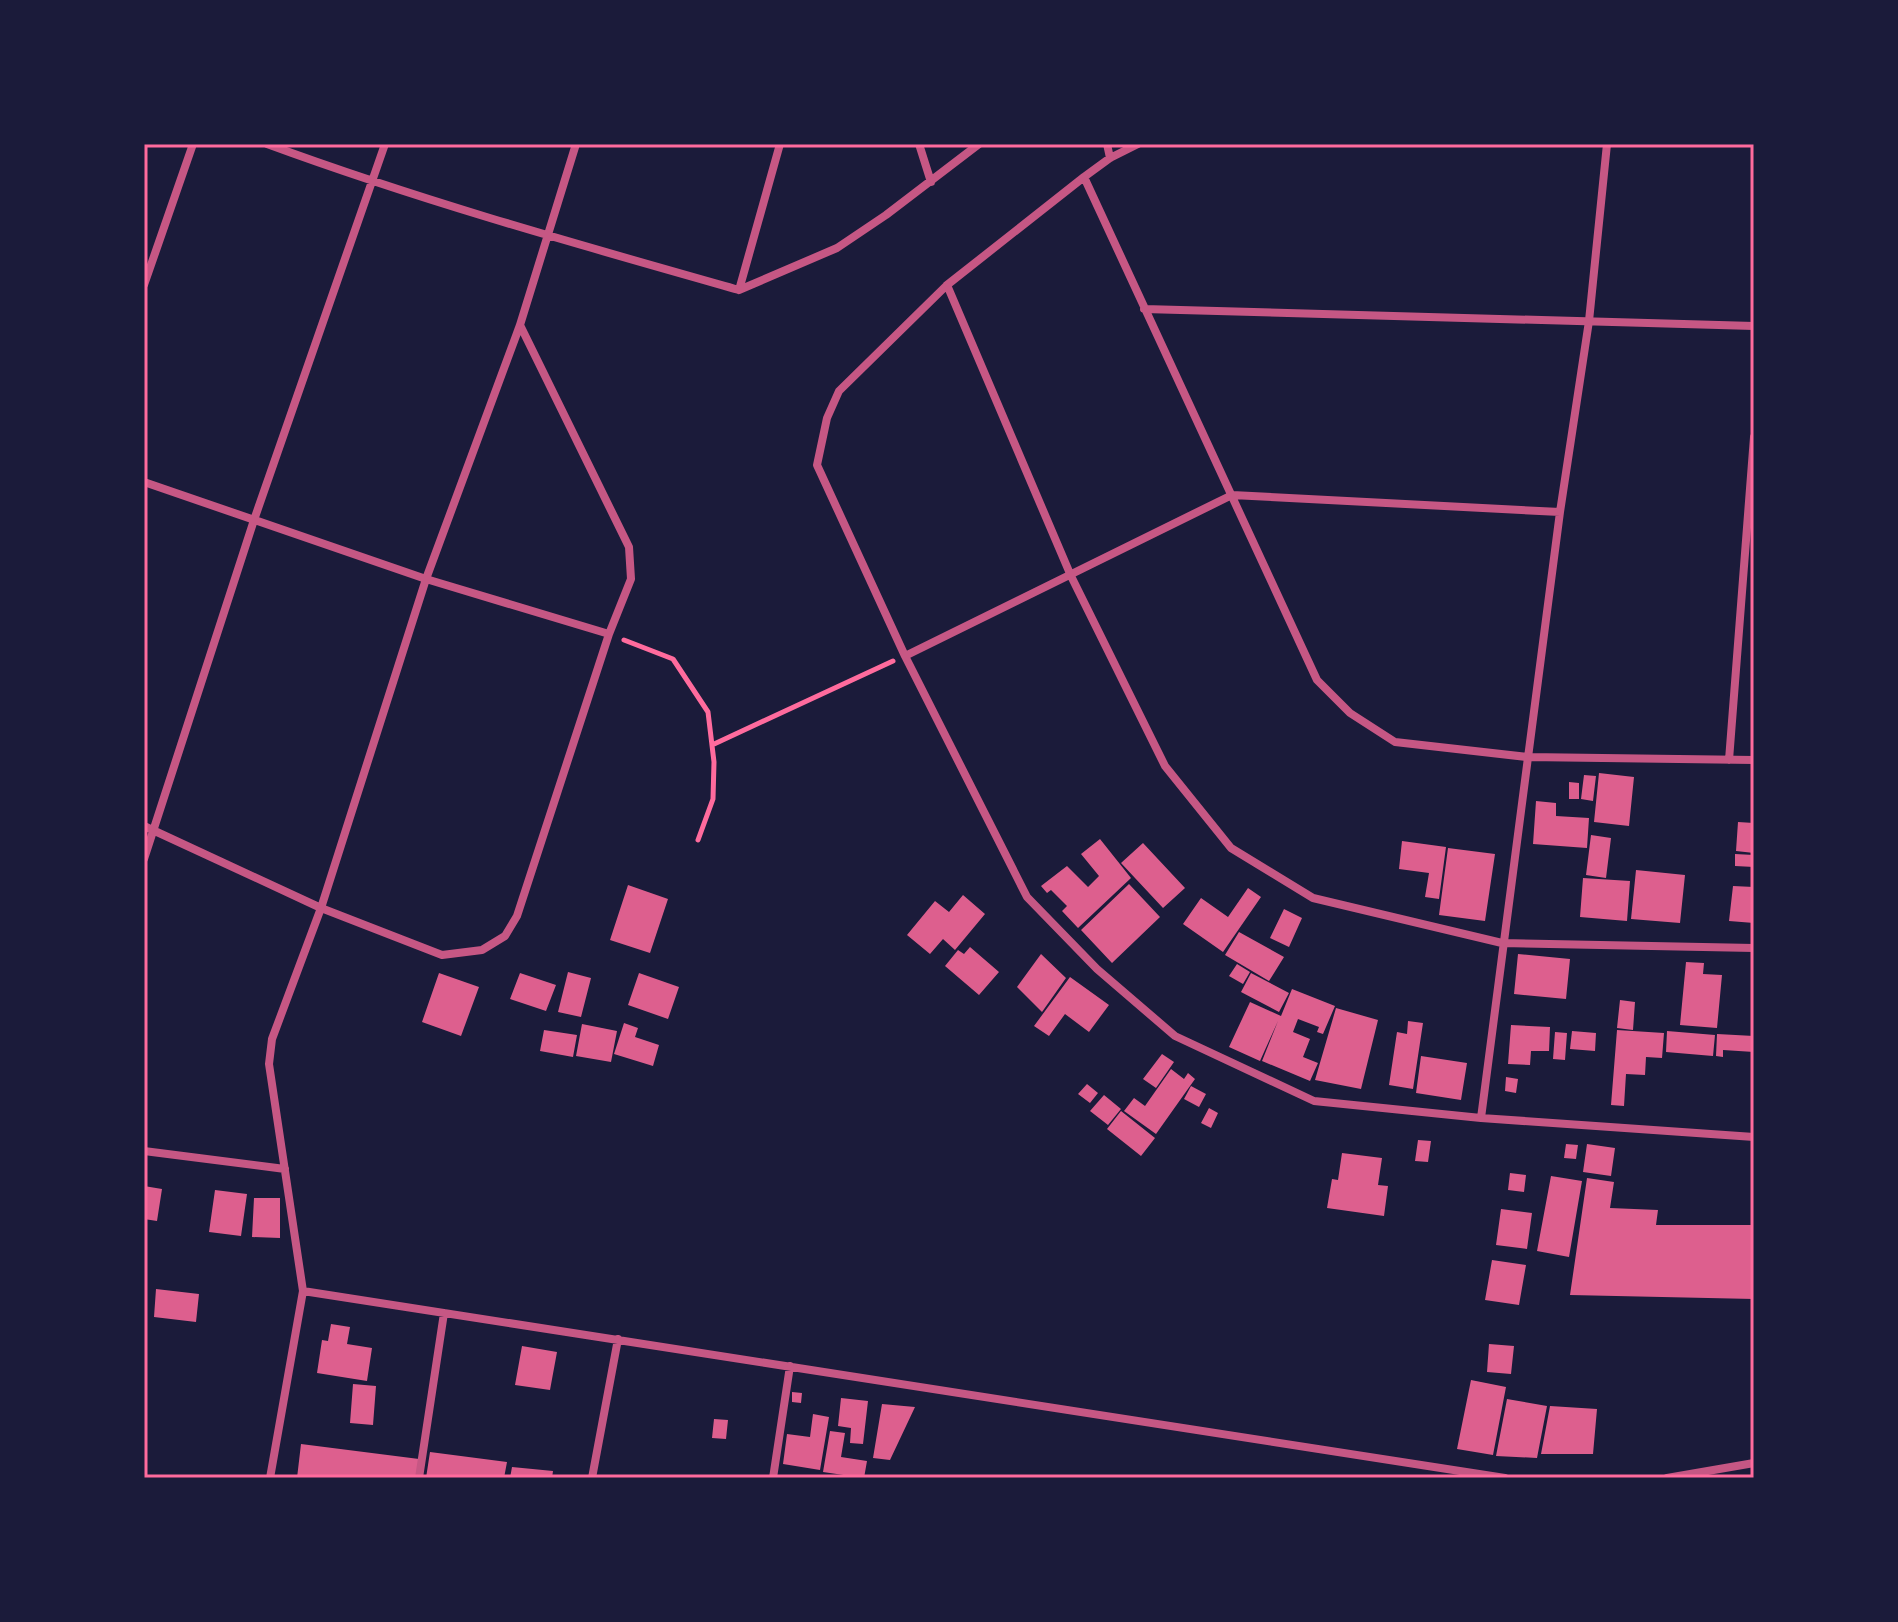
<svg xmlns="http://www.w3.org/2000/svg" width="1898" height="1622" font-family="Commissioner,sans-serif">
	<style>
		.building { fill: #dd5f8e }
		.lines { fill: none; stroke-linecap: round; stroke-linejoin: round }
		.path { stroke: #ff6b9d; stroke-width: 5 }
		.minor { stroke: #c65784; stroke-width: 8 }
		.neatline { fill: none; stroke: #ff6b9d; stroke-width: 3 }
	</style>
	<rect width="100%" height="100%" fill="#1b1b3a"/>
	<path class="building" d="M 1599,773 L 1634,777 L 1629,826 L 1594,822 Z
		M 1584,775 L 1596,776 L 1593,801 L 1581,799 Z
		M 1569,782 L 1579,783 L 1579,799 L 1569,799 Z
		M 1536,801 L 1556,803 L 1556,816 L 1589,818 L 1587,848 L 1533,844 Z
		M 1738,822 L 1754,823 L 1754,853 L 1736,851 Z
		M 1591,835 L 1611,838 L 1606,878 L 1586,875 Z
		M 1100,839 L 1131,878 L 1078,928 L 1062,911 L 1067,906 L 1051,890 L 1047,893 L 1041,886 L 1067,866 L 1088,887 L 1099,876 L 1081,854 Z
		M 1402,841 L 1446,847 L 1439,899 L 1425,897 L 1429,873 L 1399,869 Z
		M 1143,843 L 1185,888 L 1163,908 L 1121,863 Z
		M 1448,848 L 1495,854 L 1485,921 L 1439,915 Z
		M 1735,854 L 1754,855 L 1754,867 L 1735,866 Z
		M 1636,870 L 1685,875 L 1680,923 L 1631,919 Z
		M 1583,878 L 1630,881 L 1627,921 L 1580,917 Z
		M 1129,884 L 1160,917 L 1112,963 L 1081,930 Z
		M 628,885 L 668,899 L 650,953 L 610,940 Z
		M 1733,886 L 1754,887 L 1754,923 L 1729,921 Z
		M 1248,888 L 1261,897 L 1223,952 L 1183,924 L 1201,898 L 1228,917 Z
		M 963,895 L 985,914 L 955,950 L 943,939 L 930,954 L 907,935 L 935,901 L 949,912 Z
		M 1284,909 L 1302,918 L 1289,947 L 1270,938 Z
		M 1239,932 L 1284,957 L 1269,981 L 1225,955 Z
		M 970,947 L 999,972 L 979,995 L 945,966 L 958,950 L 964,954 Z
		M 1041,954 L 1066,978 L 1042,1012 L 1017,987 Z
		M 1518,954 L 1570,959 L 1566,999 L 1514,994 Z
		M 1686,962 L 1704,963 L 1703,974 L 1722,975 L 1717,1028 L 1680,1025 Z
		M 1237,964 L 1250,972 L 1243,984 L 1229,976 Z
		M 568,972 L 591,978 L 581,1017 L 558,1012 Z
		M 439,973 L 479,987 L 461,1036 L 422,1022 Z
		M 520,973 L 556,985 L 546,1011 L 510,999 Z
		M 639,973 L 679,987 L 668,1019 L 628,1005 Z
		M 1251,973 L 1289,993 L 1279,1012 L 1241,992 Z
		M 1070,977 L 1109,1005 L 1089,1032 L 1065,1014 L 1049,1036 L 1034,1026 Z
		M 1292,989 L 1335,1006 L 1323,1034 L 1317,1032 L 1319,1027 L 1298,1019 L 1293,1032 L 1310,1039 L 1303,1057 L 1318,1063 L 1310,1081 L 1262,1061 L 1278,1021 L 1260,1061 L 1229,1047 L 1250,1002 L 1281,1016 Z
		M 1620,1000 L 1635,1002 L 1633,1030 L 1617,1028 Z
		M 1336,1008 L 1378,1020 L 1361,1089 L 1315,1080 Z
		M 1408,1021 L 1423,1023 L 1413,1089 L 1389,1085 L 1397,1032 L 1407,1034 Z
		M 624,1023 L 638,1028 L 635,1037 L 659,1045 L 653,1066 L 614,1054 Z
		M 582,1024 L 617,1031 L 611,1062 L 576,1056 Z
		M 1511,1025 L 1550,1027 L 1549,1051 L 1531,1051 L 1530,1065 L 1508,1064 Z
		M 544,1030 L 577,1035 L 573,1057 L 540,1051 Z
		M 1617,1030 L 1664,1033 L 1662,1058 L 1646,1057 L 1645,1075 L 1626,1074 L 1624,1106 L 1611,1105 Z
		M 1572,1031 L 1596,1033 L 1595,1051 L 1570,1049 Z
		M 1667,1031 L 1715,1035 L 1713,1056 L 1666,1052 Z
		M 1555,1032 L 1567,1033 L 1565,1060 L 1553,1059 Z
		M 1717,1034 L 1754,1036 L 1754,1052 L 1723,1050 L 1723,1057 L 1716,1056 Z
		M 1162,1054 L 1174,1062 L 1156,1088 L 1143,1079 Z
		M 1421,1056 L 1467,1063 L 1461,1100 L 1416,1093 Z
		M 1171,1069 L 1184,1079 L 1188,1073 L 1195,1079 L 1156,1134 L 1124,1111 L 1134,1098 L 1145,1106 Z
		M 1506,1077 L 1518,1079 L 1516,1093 L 1505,1091 Z
		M 1087,1084 L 1098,1093 L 1090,1103 L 1078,1094 Z
		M 1191,1086 L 1206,1094 L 1199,1107 L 1184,1099 Z
		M 1104,1095 L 1121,1109 L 1108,1125 L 1090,1111 Z
		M 1209,1108 L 1218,1113 L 1211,1128 L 1201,1123 Z
		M 1121,1111 L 1155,1138 L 1141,1156 L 1107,1129 Z
		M 1418,1140 L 1431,1141 L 1428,1162 L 1415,1161 Z
		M 1566,1144 L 1578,1145 L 1576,1159 L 1564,1158 Z
		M 1587,1144 L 1615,1148 L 1611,1176 L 1583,1172 Z
		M 1342,1153 L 1382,1158 L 1378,1185 L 1388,1186 L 1384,1216 L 1327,1208 L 1332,1179 L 1338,1180 Z
		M 1510,1173 L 1526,1175 L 1524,1192 L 1508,1190 Z
		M 1551,1176 L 1582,1181 L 1569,1257 L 1537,1251 Z
		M 1587,1178 L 1614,1182 L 1610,1208 L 1658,1210 L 1656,1225 L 1754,1225 L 1754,1299 L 1570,1295 Z
		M 144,1186 L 162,1189 L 157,1221 L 144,1219 Z
		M 215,1190 L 247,1194 L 241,1236 L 209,1232 Z
		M 254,1198 L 280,1198 L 280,1238 L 252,1237 Z
		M 1501,1209 L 1532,1213 L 1527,1249 L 1496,1245 Z
		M 1492,1260 L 1526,1265 L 1519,1305 L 1485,1300 Z
		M 156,1289 L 199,1294 L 196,1322 L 154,1317 Z
		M 331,1324 L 350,1327 L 347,1344 L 372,1348 L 367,1381 L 317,1373 L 322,1340 L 328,1341 Z
		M 1489,1344 L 1514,1346 L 1511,1374 L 1487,1372 Z
		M 522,1346 L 557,1352 L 550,1390 L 515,1385 Z
		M 1471,1380 L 1506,1387 L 1493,1455 L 1457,1449 Z
		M 353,1384 L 376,1386 L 373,1425 L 350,1423 Z
		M 792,1392 L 802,1393 L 801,1403 L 792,1402 Z
		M 841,1398 L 868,1401 L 863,1444 L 850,1443 L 851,1428 L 838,1426 Z
		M 1507,1399 L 1547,1406 L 1537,1458 L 1496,1456 Z
		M 882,1404 L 915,1407 L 890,1460 L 873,1458 Z
		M 1550,1406 L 1597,1409 L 1593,1454 L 1541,1454 Z
		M 813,1414 L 829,1417 L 820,1470 L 783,1464 L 787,1434 L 810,1437 Z
		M 714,1419 L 728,1420 L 726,1439 L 712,1438 Z
		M 830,1431 L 845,1433 L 841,1457 L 867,1461 L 864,1478 L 823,1472 Z
		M 301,1444 L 419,1459 L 417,1478 L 297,1478 Z
		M 430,1452 L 507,1462 L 504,1478 L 426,1478 Z
		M 512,1467 L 553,1471 L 552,1478 L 510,1478 Z"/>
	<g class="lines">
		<path class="path" d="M 624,640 L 673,659 L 708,712 L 714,762 L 713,799 L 698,840
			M 712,745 L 893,661"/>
		<path class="minor" d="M 267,144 C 422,201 580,245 739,290
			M 919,144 L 931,182
			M 1107,144 L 1110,158
			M 1138,144 L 1110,158 L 1084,177 L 947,285 L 839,391 L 827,418 L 817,465 L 905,656 L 1027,897 L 1097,969 L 1175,1036 L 1314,1101 L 1481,1118 L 1754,1137
			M 1084,177 L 1317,680 L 1350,713 L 1395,742 L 1527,757 L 1754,760
			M 144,285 L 193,144
			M 947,285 L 1071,576 L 1165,766 L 1231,848 L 1313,898 L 1502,943 L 1754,948
			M 739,290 L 837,248 L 886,215 L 979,144
			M 739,290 L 780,144
			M 1144,309 L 1754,326
			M 144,482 L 426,579 L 609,634
			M 905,656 L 1232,495 L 1560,512
			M 1729,760 L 1754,437
			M 144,826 L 321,908 L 442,955 L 482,950 L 505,936 L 517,916 L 609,634 L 631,579 L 629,547 L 520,325
			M 144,859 L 254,520 L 385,144
			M 1481,1118 L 1560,512 L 1589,321 L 1607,144
			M 144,1151 L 285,1169
			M 303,1291 L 1505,1478
			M 270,1478 L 303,1291 L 269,1064 L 272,1039 L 321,908 L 426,579 L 520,325 L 576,144
			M 419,1478 L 444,1313
			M 592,1478 L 618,1339
			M 773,1478 L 790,1366
			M 1667,1478 L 1754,1463"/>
	</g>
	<rect width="1898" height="1622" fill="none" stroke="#1b1b3a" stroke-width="292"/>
	<rect x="146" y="146" width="1606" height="1330" class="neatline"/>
</svg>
